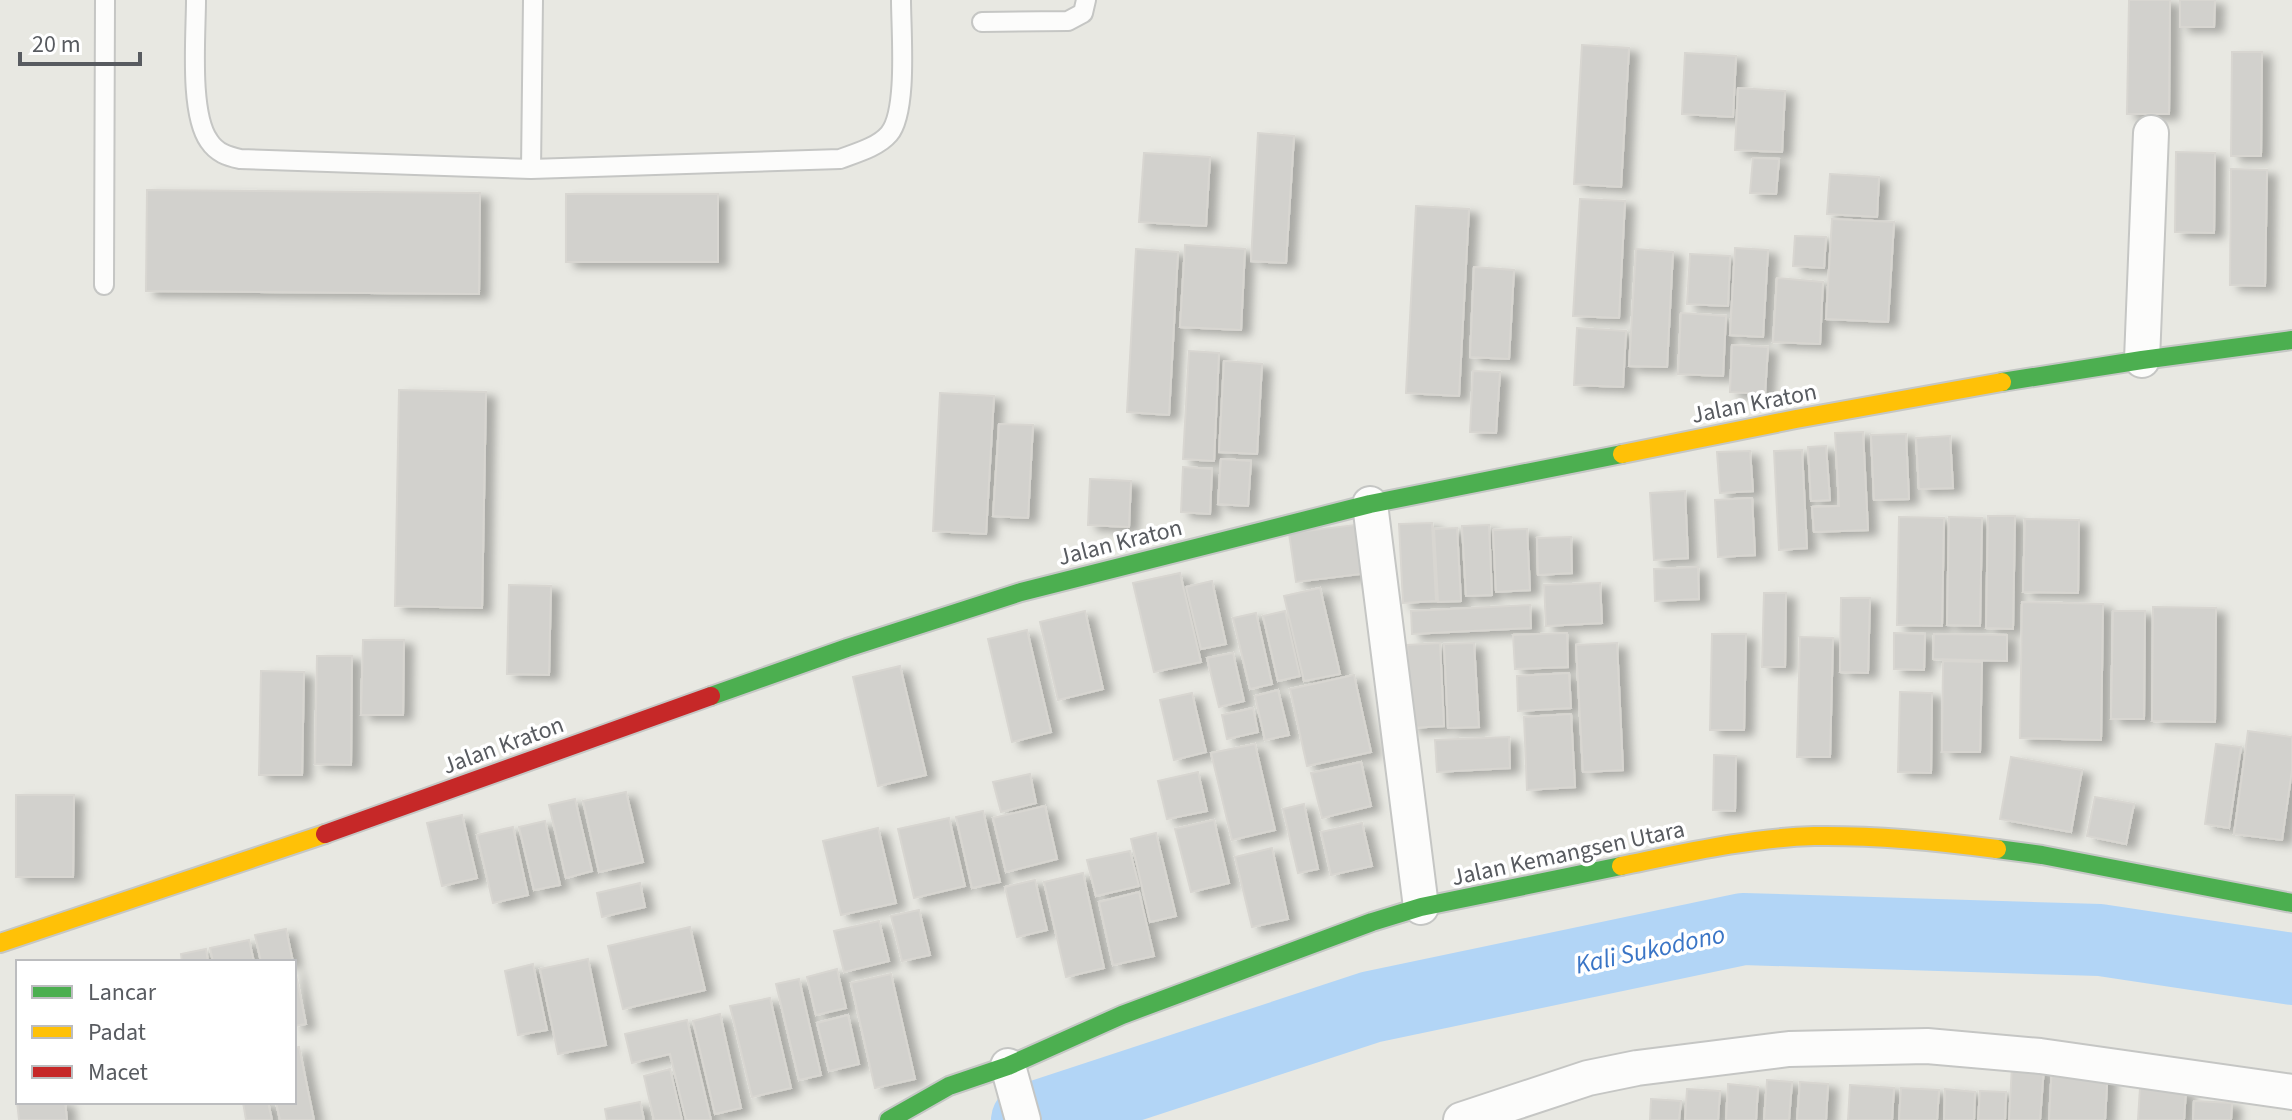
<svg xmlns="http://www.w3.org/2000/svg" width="2292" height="1120" font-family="'Source Sans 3',sans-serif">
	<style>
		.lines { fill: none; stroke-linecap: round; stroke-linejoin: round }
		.river { stroke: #b2d5f6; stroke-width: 72 }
		.building { fill: #d2d1cd; stroke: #d8d6d1; stroke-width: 2; filter: url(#shadow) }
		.lane-casing { stroke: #c5c6c4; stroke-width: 22 }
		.street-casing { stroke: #c5c6c4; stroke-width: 38 }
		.fast-casing { stroke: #c5c7c5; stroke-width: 22 }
		.slow-casing { stroke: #c5c7c5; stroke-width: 22 }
		.jam-casing { stroke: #c5c7c5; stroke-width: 22 }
		.lane { stroke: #fcfcfb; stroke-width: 18 }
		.street { stroke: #fcfcfb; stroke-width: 34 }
		.fast { stroke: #4caf50; stroke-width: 18 }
		.slow { stroke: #ffc107; stroke-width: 18 }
		.jam { stroke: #c62828; stroke-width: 18 }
		.labels { text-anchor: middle; stroke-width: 7; stroke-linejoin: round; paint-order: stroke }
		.street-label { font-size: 24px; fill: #585b60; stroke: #fff }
		.water-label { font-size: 26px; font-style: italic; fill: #3a75c6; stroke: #fff }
	</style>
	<defs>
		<filter id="shadow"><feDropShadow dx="9" dy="5" stdDeviation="4" flood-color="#0004"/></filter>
	</defs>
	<rect width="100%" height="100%" fill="#e8e8e2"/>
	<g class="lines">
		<path class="river" d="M 1027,1120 L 1371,1007 L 1743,929 L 2100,940 L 2292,969"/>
	</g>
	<path class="building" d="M 2129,0 L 2170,0 L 2169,114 L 2127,114 Z
		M 2180,0 L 2215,0 L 2214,27 L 2180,27 Z
		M 1582,45 L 1629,48 L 1621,187 L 1574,184 Z
		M 2232,52 L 2262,52 L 2261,156 L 2231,156 Z
		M 1685,53 L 1736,56 L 1733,117 L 1682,114 Z
		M 1738,88 L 1785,91 L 1782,152 L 1735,150 Z
		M 1258,133 L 1294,136 L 1286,263 L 1251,261 Z
		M 2176,152 L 2215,153 L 2214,233 L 2175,232 Z
		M 1144,153 L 1210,157 L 1206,226 L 1139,222 Z
		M 1753,158 L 1779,159 L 1776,194 L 1750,193 Z
		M 2231,169 L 2267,170 L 2265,286 L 2230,285 Z
		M 1830,174 L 1879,177 L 1877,217 L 1827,214 Z
		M 147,190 L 480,193 L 479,294 L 146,291 Z
		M 566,194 L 718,194 L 718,262 L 566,262 Z
		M 1580,199 L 1625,201 L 1619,318 L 1573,316 Z
		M 1416,206 L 1469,209 L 1459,396 L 1406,393 Z
		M 1832,219 L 1894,222 L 1888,322 L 1826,319 Z
		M 1795,236 L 1826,237 L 1824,268 L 1793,266 Z
		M 1185,245 L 1245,249 L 1241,330 L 1180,327 Z
		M 1735,248 L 1768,250 L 1763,337 L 1730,335 Z
		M 1136,249 L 1178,252 L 1169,415 L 1127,412 Z
		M 1636,249 L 1673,252 L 1667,367 L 1629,366 Z
		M 1690,254 L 1730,256 L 1728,306 L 1687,304 Z
		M 1474,267 L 1514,270 L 1509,359 L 1470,357 Z
		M 1777,278 L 1823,282 L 1820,344 L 1773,342 Z
		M 1681,313 L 1726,316 L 1723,376 L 1678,374 Z
		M 1577,328 L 1626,331 L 1623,387 L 1574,385 Z
		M 1732,345 L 1768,347 L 1765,394 L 1730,392 Z
		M 1189,351 L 1219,353 L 1214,461 L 1183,459 Z
		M 1224,361 L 1262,364 L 1257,454 L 1219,452 Z
		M 1473,371 L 1500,372 L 1496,433 L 1470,432 Z
		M 399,390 L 486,392 L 482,608 L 395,606 Z
		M 940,393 L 994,396 L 986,534 L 933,531 Z
		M 999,424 L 1033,425 L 1028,518 L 993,516 Z
		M 1863,432 L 1868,530 L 1814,532 L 1812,507 L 1839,506 L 1835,433 Z
		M 1906,434 L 1909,499 L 1874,500 L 1871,435 Z
		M 1950,436 L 1953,488 L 1919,489 L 1916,438 Z
		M 1826,446 L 1830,500 L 1811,501 L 1808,447 Z
		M 1802,450 L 1807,548 L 1779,550 L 1774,451 Z
		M 1750,451 L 1753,491 L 1720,493 L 1717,452 Z
		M 1221,459 L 1251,461 L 1248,506 L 1218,504 Z
		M 1183,467 L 1212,469 L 1210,514 L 1181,512 Z
		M 1090,479 L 1131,481 L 1129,527 L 1088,525 Z
		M 1685,491 L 1688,558 L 1654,560 L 1650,493 Z
		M 1752,498 L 1755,555 L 1718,557 L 1715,500 Z
		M 1988,516 L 2015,516 L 2013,629 L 1986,628 Z
		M 1899,517 L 1944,518 L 1942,626 L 1897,625 Z
		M 1949,517 L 1982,518 L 1980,626 L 1947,625 Z
		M 2025,519 L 2079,520 L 2078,593 L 2023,592 Z
		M 1432,523 L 1436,601 L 1403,603 L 1399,524 Z
		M 1363,524 L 1369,573 L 1296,582 L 1289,533 Z
		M 1489,525 L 1492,595 L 1466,596 L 1462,526 Z
		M 1457,528 L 1461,601 L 1438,602 L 1434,529 Z
		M 1527,529 L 1530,590 L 1496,592 L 1493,530 Z
		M 1571,537 L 1572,573 L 1538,575 L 1537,538 Z
		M 1698,567 L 1699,599 L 1655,601 L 1654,569 Z
		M 1180,573 L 1201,662 L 1154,672 L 1133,583 Z
		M 1212,581 L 1226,644 L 1201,649 L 1186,587 Z
		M 1600,583 L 1602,623 L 1546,626 L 1544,585 Z
		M 509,585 L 551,586 L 549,675 L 507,674 Z
		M 1320,588 L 1340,674 L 1304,681 L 1284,596 Z
		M 1764,593 L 1786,593 L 1785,667 L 1762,667 Z
		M 1841,598 L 1870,598 L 1868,673 L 1840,672 Z
		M 2022,602 L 2103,604 L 2101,740 L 2020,738 Z
		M 1530,605 L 1531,628 L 1412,634 L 1411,611 Z
		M 2153,607 L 2216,608 L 2215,722 L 2152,721 Z
		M 1085,611 L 1103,689 L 1058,700 L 1040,622 Z
		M 1285,611 L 1300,676 L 1278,681 L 1263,616 Z
		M 2113,611 L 2145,611 L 2144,719 L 2111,719 Z
		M 1256,613 L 1272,684 L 1250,689 L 1233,618 Z
		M 1027,630 L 1051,732 L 1012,742 L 988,639 Z
		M 1567,633 L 1568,667 L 1515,669 L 1513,635 Z
		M 1894,633 L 1925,634 L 1924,670 L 1894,669 Z
		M 1712,634 L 1746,634 L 1744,730 L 1710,730 Z
		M 1934,634 L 2007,635 L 2007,661 L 1933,659 Z
		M 1800,637 L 1833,638 L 1830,757 L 1797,757 Z
		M 363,640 L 404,640 L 403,715 L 361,715 Z
		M 1440,643 L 1444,726 L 1411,728 L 1407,645 Z
		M 1474,643 L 1479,727 L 1448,728 L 1444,644 Z
		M 1617,643 L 1623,770 L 1583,772 L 1576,645 Z
		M 1233,653 L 1244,701 L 1219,707 L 1207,658 Z
		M 317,656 L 352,656 L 351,765 L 315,764 Z
		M 1943,661 L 1982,662 L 1980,752 L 1942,752 Z
		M 900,666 L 926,775 L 878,786 L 853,677 Z
		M 261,671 L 304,672 L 302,775 L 259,775 Z
		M 1569,673 L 1571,708 L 1518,711 L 1517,676 Z
		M 1354,675 L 1371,752 L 1307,766 L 1290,689 Z
		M 1278,690 L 1289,735 L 1265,740 L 1255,696 Z
		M 1900,692 L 1932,693 L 1931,773 L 1898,772 Z
		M 1192,693 L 1206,752 L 1174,760 L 1160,700 Z
		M 1253,708 L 1258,732 L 1227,739 L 1222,715 Z
		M 1571,714 L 1575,787 L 1527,790 L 1524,717 Z
		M 2248,731 L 2292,737 L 2292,770 L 2282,840 L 2234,834 Z
		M 1509,737 L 1510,768 L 1437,772 L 1435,740 Z
		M 1255,744 L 1275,830 L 1232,840 L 1211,753 Z
		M 2216,744 L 2241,747 L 2229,828 L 2205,824 Z
		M 1714,755 L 1736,756 L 1735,811 L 1713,810 Z
		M 2011,757 L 2082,770 L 2071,832 L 2000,819 Z
		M 1361,762 L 1371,806 L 1322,818 L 1311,773 Z
		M 1198,772 L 1207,811 L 1167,819 L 1158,781 Z
		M 1030,774 L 1036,803 L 1001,812 L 993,782 Z
		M 626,792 L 643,862 L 599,872 L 583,801 Z
		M 16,795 L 74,795 L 73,877 L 16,877 Z
		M 2095,797 L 2134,804 L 2126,844 L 2087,836 Z
		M 575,799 L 592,871 L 566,878 L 549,805 Z
		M 1304,804 L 1318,869 L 1298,873 L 1283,809 Z
		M 1045,806 L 1057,859 L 1006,872 L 993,818 Z
		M 983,811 L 1000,882 L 972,888 L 956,817 Z
		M 462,815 L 477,878 L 442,886 L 427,823 Z
		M 949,818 L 965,886 L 914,898 L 898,829 Z
		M 1214,820 L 1229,883 L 1191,892 L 1175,829 Z
		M 545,821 L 560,885 L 534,890 L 519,827 Z
		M 1362,823 L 1372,866 L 1331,875 L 1321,832 Z
		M 513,827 L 528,895 L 493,903 L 477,835 Z
		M 878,828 L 896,903 L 841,915 L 823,841 Z
		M 1156,833 L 1176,916 L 1150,922 L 1131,839 Z
		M 1272,848 L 1288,919 L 1252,927 L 1235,857 Z
		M 1130,851 L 1139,886 L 1096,896 L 1087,860 Z
		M 1083,873 L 1104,968 L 1066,977 L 1044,882 Z
		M 1035,880 L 1047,930 L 1017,937 L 1005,887 Z
		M 640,883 L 645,907 L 602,917 L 597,893 Z
		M 1139,892 L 1154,956 L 1113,965 L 1099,902 Z
		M 919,910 L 930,955 L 902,961 L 891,916 Z
		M 879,921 L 889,961 L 844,972 L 834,931 Z
		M 690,927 L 705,990 L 623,1009 L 608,946 Z
		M 286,929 L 293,962 L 261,962 L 255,935 Z
		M 249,940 L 254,962 L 213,962 L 210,948 Z
		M 206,949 L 208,962 L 182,962 L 181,954 Z
		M 588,959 L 606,1045 L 558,1054 L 540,969 Z
		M 533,964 L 547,1030 L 518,1035 L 505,971 Z
		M 294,965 L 306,1024 L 294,1026 Z
		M 837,969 L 846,1008 L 816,1015 L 807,977 Z
		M 891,974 L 915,1079 L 875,1088 L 851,983 Z
		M 799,979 L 821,1075 L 799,1080 L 776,984 Z
		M 770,998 L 791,1088 L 752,1097 L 730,1006 Z
		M 720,1014 L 741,1108 L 715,1114 L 693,1021 Z
		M 848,1015 L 859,1064 L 829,1071 L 817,1023 Z
		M 687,1020 L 711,1120 L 686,1120 L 670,1054 L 632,1063 L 625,1034 Z
		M 299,1047 L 314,1120 L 280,1120 L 276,1102 L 294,1102 L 294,1048 Z
		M 2052,1065 L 2108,1068 L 2105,1120 L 2049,1120 Z
		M 2012,1066 L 2044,1067 L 2040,1120 L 2009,1120 Z
		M 670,1069 L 682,1120 L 654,1120 L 644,1076 Z
		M 1767,1080 L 1792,1082 L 1789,1120 L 1764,1120 Z
		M 1800,1082 L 1828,1084 L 1826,1120 L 1797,1120 Z
		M 1728,1084 L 1758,1087 L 1756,1120 L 1726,1120 Z
		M 1850,1085 L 1894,1088 L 1892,1120 L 1848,1120 Z
		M 1901,1088 L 1939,1090 L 1937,1120 L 1899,1120 Z
		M 2140,1088 L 2186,1090 L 2184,1120 L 2138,1120 Z
		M 1687,1089 L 1720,1091 L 1718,1120 L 1685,1120 Z
		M 1945,1089 L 1975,1092 L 1974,1120 L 1944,1120 Z
		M 1980,1091 L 2006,1092 L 2005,1120 L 1978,1120 Z
		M 1651,1099 L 1681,1101 L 1679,1120 L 1650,1120 Z
		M 17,1101 L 65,1102 L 67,1120 L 19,1120 Z
		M 2194,1101 L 2232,1103 L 2231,1120 L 2193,1120 Z
		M 243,1102 L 268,1102 L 272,1120 L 246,1120 Z
		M 640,1102 L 644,1120 L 607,1120 L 605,1109 Z"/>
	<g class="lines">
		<defs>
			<path id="lane" d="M 196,0 C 196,35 189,113 209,141 C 217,153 227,156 240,159 L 531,169 L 840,159 C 856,153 878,147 889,134 C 908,112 901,31 901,0
				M 982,22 L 1068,21 L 1083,13 L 1086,0
				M 531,169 L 533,0
				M 104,285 L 105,0"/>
			<path id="street" d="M 2142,360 L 2151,133
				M 1370,504 L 1421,907
				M 1008,1066 L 1023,1120
				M 1461,1120 L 1588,1078 L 1637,1068 L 1789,1049 L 1927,1046 L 2040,1056 L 2292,1092"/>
			<path id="fast" d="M 2002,382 L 2142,360 L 2292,340
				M 711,696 L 847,648 L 1021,592 L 1370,504 L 1622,454
				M 1997,849 L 2042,855 L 2292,903
				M 889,1120 L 949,1086 L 1008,1066 L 1122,1015 L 1372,922 L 1421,907 L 1621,866"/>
			<path id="slow" d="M 1622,454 L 1796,419 L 2002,382
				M 1621,866 C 1685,853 1749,838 1814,836 C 1875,835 1937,841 1997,849
				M 0,943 L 325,834"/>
			<path id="jam" d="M 325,834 L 711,696"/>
		</defs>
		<use href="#lane" class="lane-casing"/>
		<use href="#street" class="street-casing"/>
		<use href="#fast" class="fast-casing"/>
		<use href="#slow" class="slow-casing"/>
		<use href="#jam" class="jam-casing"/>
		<use href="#lane" class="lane"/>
		<use href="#street" class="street"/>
		<use href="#fast" class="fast"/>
		<use href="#slow" class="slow"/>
		<use href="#jam" class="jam"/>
	</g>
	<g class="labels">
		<g class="street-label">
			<text transform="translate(1754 403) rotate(-11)" y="8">Jalan Kraton</text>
			<text transform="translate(1120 542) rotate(-14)" y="8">Jalan Kraton</text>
			<text transform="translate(503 745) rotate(-20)" y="8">Jalan Kraton</text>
			<text transform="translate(1568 853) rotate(-12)" y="8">Jalan Kemangsen Utara</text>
		</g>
		<g class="water-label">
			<text transform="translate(1650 949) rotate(-12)" y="9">Kali Sukodono</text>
		</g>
	</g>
	<rect x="16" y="960" width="280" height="144" fill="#ffffff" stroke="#bcbdbf" stroke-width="2"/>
	<rect x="32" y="986" width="40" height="12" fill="#4caf50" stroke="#bcbdbf" stroke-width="2"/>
	<text x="88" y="1000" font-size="24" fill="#585b60">Lancar</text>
	<rect x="32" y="1026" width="40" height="12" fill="#ffc107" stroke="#bcbdbf" stroke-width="2"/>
	<text x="88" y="1040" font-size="24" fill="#585b60">Padat</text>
	<rect x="32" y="1066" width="40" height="12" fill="#c62828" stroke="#bcbdbf" stroke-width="2"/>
	<text x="88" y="1080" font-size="24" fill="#585b60">Macet</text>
	<path d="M20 52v12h120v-12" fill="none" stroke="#585b60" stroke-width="4"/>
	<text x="32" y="52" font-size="24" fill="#585b60" stroke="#ffffff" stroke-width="6" paint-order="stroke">20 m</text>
</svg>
